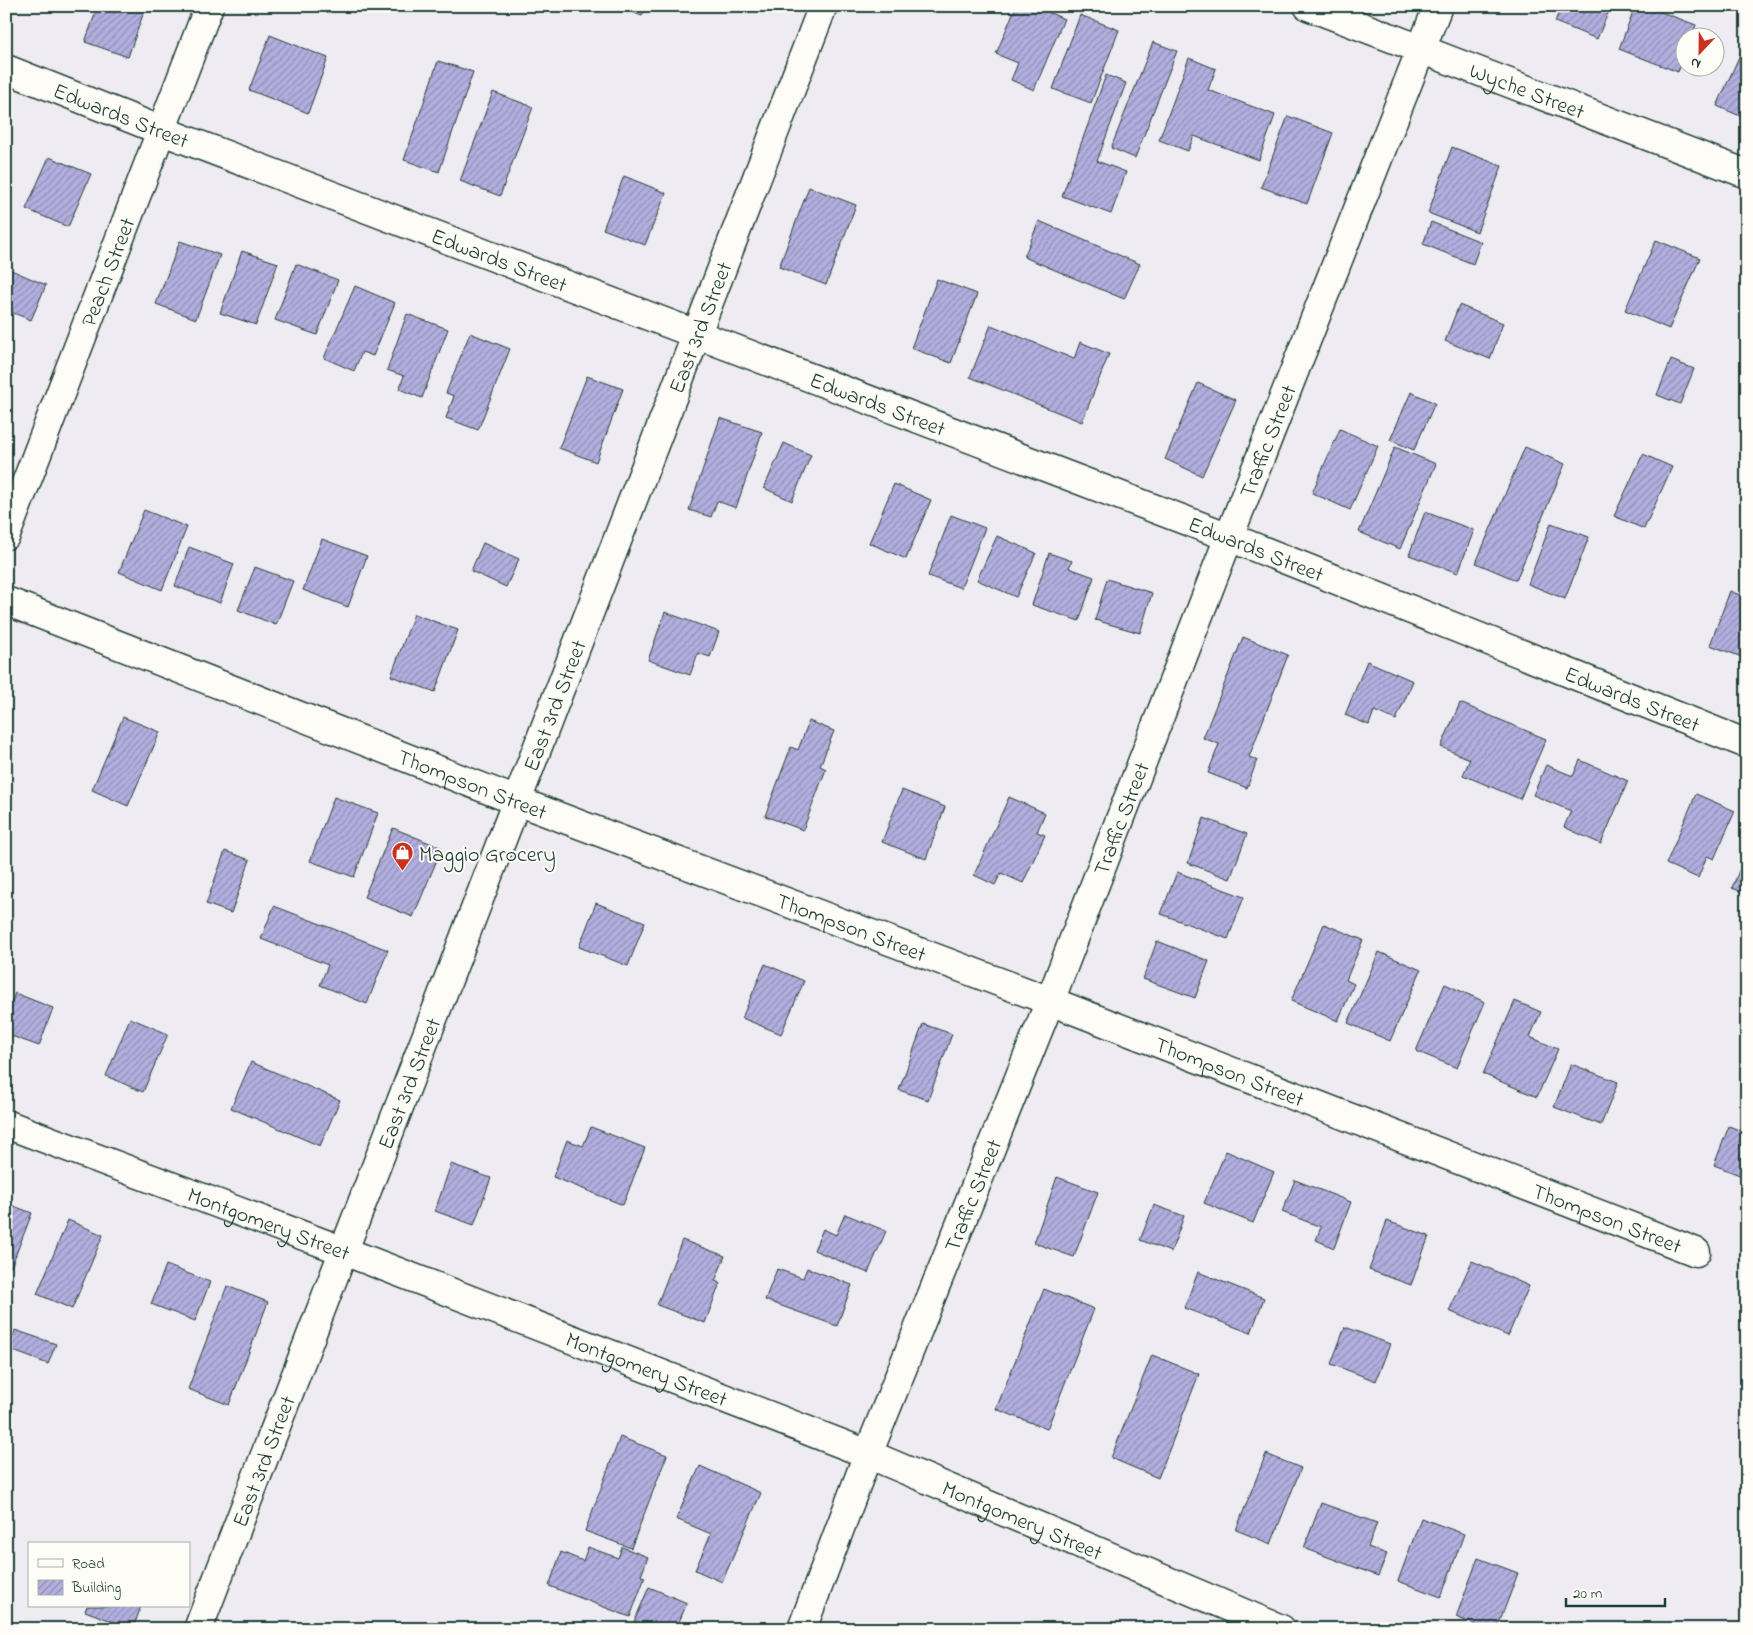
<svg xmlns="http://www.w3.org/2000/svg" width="1753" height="1635" font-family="'Indie Flower',sans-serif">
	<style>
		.building { fill: url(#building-hatch); stroke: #1f3d34 }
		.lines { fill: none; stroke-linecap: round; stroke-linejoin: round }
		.minor-casing { stroke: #1f3d34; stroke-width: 31 }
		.minor { stroke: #fdfcf7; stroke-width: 28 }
		.labels { text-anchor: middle; stroke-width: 4; stroke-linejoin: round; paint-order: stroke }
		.street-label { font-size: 22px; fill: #1f3d34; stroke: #fdfcf7 }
		.poi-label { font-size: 22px; fill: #1f3d34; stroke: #fdfcf7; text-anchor: start }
	</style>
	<defs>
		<pattern id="building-hatch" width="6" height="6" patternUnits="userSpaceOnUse" patternTransform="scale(1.25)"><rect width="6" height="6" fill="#b3aedf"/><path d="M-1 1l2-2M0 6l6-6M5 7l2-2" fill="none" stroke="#918fb6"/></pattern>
	</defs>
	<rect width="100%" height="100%" fill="#eeecf2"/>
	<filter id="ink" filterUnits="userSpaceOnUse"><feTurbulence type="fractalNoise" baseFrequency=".02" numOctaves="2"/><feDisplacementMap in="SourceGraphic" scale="10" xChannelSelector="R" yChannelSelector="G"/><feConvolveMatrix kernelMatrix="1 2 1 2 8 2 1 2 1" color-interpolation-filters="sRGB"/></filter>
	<g filter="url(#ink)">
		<path class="building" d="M 98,6 L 146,6 L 128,57 L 85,42 Z
			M 616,6 L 646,6 L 642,16 Z
			M 1016,6 L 1050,6 L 1048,12 L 1064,19 L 1034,90 L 1011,80 L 1018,63 L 996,54 Z
			M 1561,6 L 1611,6 L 1597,39 L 1555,22 Z
			M 1635,6 L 1645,6 L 1696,25 L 1691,38 L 1686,38 L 1686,52 L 1678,72 L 1619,49 Z
			M 1080,15 L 1119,30 L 1091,103 L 1053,89 Z
			M 270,35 L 328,58 L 308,113 L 249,90 Z
			M 1153,42 L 1177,51 L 1135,158 L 1111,148 Z
			M 1742,50 L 1747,52 L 1747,119 L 1717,106 Z
			M 1189,58 L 1216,69 L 1208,90 L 1275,115 L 1259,160 L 1194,136 L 1188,151 L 1159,140 Z
			M 438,61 L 473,72 L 439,172 L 404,160 Z
			M 1106,75 L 1126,83 L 1097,161 L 1126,172 L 1111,214 L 1062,196 Z
			M 493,92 L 533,107 L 500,196 L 460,181 Z
			M 1288,116 L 1333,133 L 1307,204 L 1261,187 Z
			M 1452,147 L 1502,166 L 1477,232 L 1428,213 Z
			M 49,157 L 91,174 L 68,227 L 26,209 Z
			M 624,176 L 666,193 L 645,245 L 603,229 Z
			M 809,187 L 856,205 L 826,285 L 779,267 Z
			M 1039,221 L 1140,264 L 1124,299 L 1024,257 Z
			M 1431,222 L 1481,242 L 1473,264 L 1423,244 Z
			M 1656,240 L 1700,258 L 1669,329 L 1625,310 Z
			M 180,241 L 220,255 L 196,319 L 156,304 Z
			M 242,251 L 278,263 L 256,325 L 220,313 Z
			M 296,264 L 338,280 L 317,335 L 275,320 Z
			M 11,270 L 46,285 L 31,320 L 6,310 L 6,282 Z
			M 937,279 L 977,294 L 951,363 L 911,348 Z
			M 355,286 L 395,303 L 373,356 L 362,352 L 354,371 L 324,358 Z
			M 1459,305 L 1503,323 L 1490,359 L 1445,341 Z
			M 407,314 L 448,329 L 422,398 L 399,389 L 404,376 L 387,370 Z
			M 991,325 L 1074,359 L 1080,342 L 1109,354 L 1082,422 L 970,377 Z
			M 470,333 L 510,349 L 478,430 L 446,418 L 454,396 L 446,393 Z
			M 1671,360 L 1694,369 L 1680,404 L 1657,395 Z
			M 587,376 L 623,389 L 596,462 L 559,448 Z
			M 1198,383 L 1236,400 L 1202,476 L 1165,459 Z
			M 1411,392 L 1435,403 L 1414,450 L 1390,440 Z
			M 720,418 L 762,432 L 736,508 L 717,501 L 711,517 L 689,510 Z
			M 1340,429 L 1378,446 L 1350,510 L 1312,493 Z
			M 784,443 L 811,455 L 792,501 L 764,488 Z
			M 1395,447 L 1436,464 L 1400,549 L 1359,532 Z
			M 1525,447 L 1565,464 L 1516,580 L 1476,563 Z
			M 1643,454 L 1672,467 L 1644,529 L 1614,516 Z
			M 894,484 L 931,500 L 906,559 L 869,543 Z
			M 144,510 L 187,527 L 162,590 L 119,572 Z
			M 1425,512 L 1474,530 L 1458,573 L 1409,555 Z
			M 951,515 L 985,528 L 961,588 L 928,576 Z
			M 1551,523 L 1589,537 L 1565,599 L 1528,584 Z
			M 997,536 L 1036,553 L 1016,597 L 977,580 Z
			M 322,539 L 367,556 L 348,607 L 303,590 Z
			M 483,543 L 519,559 L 506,587 L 471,571 Z
			M 189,547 L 234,564 L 220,603 L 175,586 Z
			M 1049,553 L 1072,561 L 1069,568 L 1094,577 L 1079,621 L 1032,605 Z
			M 255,567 L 293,581 L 276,625 L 238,610 Z
			M 1107,579 L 1152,593 L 1140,633 L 1095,620 Z
			M 1730,591 L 1747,598 L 1747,659 L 1710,645 Z
			M 665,612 L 719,632 L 710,657 L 698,653 L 690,675 L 648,660 Z
			M 414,614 L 458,630 L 435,692 L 391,676 Z
			M 1243,637 L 1288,655 L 1249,757 L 1257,760 L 1247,788 L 1208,773 L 1219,744 L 1203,738 Z
			M 1367,661 L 1413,681 L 1396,720 L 1374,711 L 1369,725 L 1345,715 Z
			M 1460,703 L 1546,739 L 1520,799 L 1463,775 L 1470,759 L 1441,747 Z
			M 123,717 L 160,732 L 128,806 L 92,790 Z
			M 809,721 L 834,731 L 820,766 L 826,769 L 803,830 L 765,816 L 791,747 L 798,750 Z
			M 1580,760 L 1628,781 L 1601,844 L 1564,827 L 1571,811 L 1533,795 L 1546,765 L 1573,776 Z
			M 902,790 L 945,807 L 926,859 L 882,842 Z
			M 1696,794 L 1735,811 L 1714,859 L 1707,856 L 1698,878 L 1666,864 Z
			M 334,797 L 378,813 L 354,877 L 310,861 Z
			M 1009,797 L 1045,813 L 1037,832 L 1045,835 L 1023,883 L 1001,873 L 995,885 L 974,875 Z
			M 1204,818 L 1247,834 L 1230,879 L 1188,863 Z
			M 393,828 L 442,848 L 413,917 L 364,897 Z
			M 225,851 L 250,860 L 231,913 L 206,904 Z
			M 1747,851 L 1747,894 L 1732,888 Z
			M 1177,872 L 1244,897 L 1228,939 L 1161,914 Z
			M 596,903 L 645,922 L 628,966 L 579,947 Z
			M 274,906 L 388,950 L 367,1004 L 320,985 L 328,965 L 261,939 Z
			M 1324,924 L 1363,940 L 1346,980 L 1354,984 L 1338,1021 L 1291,1001 Z
			M 1157,941 L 1209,961 L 1195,998 L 1143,979 Z
			M 1379,952 L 1421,970 L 1390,1041 L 1348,1023 Z
			M 765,964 L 804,981 L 781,1034 L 742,1018 Z
			M 1445,984 L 1485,1002 L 1457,1068 L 1416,1051 Z
			M 15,993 L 53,1008 L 39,1046 L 6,1034 L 6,1015 Z
			M 1515,1001 L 1541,1012 L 1530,1037 L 1558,1049 L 1537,1097 L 1483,1074 Z
			M 130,1018 L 168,1034 L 143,1092 L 106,1076 Z
			M 923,1024 L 952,1034 L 928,1100 L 899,1090 Z
			M 251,1062 L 340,1100 L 320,1146 L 231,1108 Z
			M 1571,1064 L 1618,1082 L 1601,1125 L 1554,1107 Z
			M 1729,1126 L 1746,1133 L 1747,1131 L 1747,1178 L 1714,1165 Z
			M 591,1127 L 645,1148 L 623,1205 L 553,1177 L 567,1140 L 583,1146 Z
			M 1226,1151 L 1274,1172 L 1253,1223 L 1204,1203 Z
			M 451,1164 L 491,1178 L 474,1225 L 435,1211 Z
			M 1057,1177 L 1098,1192 L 1074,1257 L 1034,1243 Z
			M 1295,1180 L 1351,1202 L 1334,1248 L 1316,1240 L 1321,1227 L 1282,1212 Z
			M 6,1203 L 32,1213 L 11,1267 L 6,1265 Z
			M 1154,1205 L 1184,1216 L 1171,1252 L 1140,1240 Z
			M 845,1214 L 886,1231 L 868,1273 L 814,1250 L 823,1229 L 836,1235 Z
			M 68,1220 L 103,1235 L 72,1309 L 37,1294 Z
			M 1387,1221 L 1429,1236 L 1411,1285 L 1369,1270 Z
			M 682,1240 L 725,1256 L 715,1281 L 720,1283 L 705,1323 L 657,1305 Z
			M 1472,1261 L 1529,1286 L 1508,1336 L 1449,1311 Z
			M 166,1265 L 210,1282 L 195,1321 L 151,1304 Z
			M 807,1268 L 852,1285 L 837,1326 L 765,1300 L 777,1269 L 803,1278 Z
			M 1198,1272 L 1264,1298 L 1251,1333 L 1184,1308 Z
			M 227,1286 L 268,1302 L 229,1405 L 188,1389 Z
			M 1044,1289 L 1094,1309 L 1047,1429 L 996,1409 Z
			M 1345,1327 L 1390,1344 L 1376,1381 L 1331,1364 Z
			M 15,1330 L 56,1344 L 48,1364 L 8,1349 Z
			M 1152,1355 L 1199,1374 L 1158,1478 L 1111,1458 Z
			M 620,1437 L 667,1455 L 631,1548 L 585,1531 Z
			M 1266,1454 L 1301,1468 L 1271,1544 L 1236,1530 Z
			M 700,1466 L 761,1493 L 722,1582 L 695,1570 L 711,1534 L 676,1519 Z
			M 1321,1503 L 1377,1523 L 1368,1547 L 1387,1554 L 1378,1576 L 1304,1548 Z
			M 1421,1518 L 1464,1534 L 1441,1597 L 1398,1581 Z
			M 588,1547 L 618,1558 L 622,1547 L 648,1557 L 641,1576 L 645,1577 L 630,1617 L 549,1586 L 561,1552 L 583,1561 Z
			M 1478,1558 L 1518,1573 L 1497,1629 L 1485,1629 L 1456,1617 Z
			M 649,1587 L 687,1603 L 676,1629 L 651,1629 L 634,1622 Z
			M 87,1606 L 141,1606 L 133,1629 L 85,1611 Z"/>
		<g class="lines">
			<defs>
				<g id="minor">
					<path id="s1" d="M 1308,6 L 1747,174"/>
					<path id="s2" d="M 6,69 L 160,130 L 1229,537 L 1747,744"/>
					<path id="s3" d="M 6,535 L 209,6"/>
					<path id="s4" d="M 6,601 L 517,801 L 1050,1001 L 1696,1252"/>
					<path id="s5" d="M 6,1124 L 344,1251 L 868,1454 L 1281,1629"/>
					<path id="s6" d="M 198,1629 L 823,6"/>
					<path id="s7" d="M 802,1629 L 868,1454 L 1050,1001 L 1229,537 L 1438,6"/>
				</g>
			</defs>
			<use href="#minor" class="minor-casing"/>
			<use href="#minor" class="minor"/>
		</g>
	</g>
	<defs>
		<symbol id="shop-pin" viewBox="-11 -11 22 30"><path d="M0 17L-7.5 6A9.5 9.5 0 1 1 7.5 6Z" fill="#c8321e" stroke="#fdfcf7"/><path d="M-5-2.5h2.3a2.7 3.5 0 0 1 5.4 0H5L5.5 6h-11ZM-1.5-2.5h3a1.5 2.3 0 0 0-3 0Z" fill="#fff"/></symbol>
	</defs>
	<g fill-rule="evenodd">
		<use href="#shop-pin" x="390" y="840" width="25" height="34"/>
	</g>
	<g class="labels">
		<g class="street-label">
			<text dy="8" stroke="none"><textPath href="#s1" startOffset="235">Wyche Street</textPath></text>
			<text dy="8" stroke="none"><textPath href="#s2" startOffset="124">Edwards Street</textPath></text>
			<text dy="8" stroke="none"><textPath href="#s2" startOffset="529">Edwards Street</textPath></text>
			<text dy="8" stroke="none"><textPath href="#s3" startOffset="282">Peach Street</textPath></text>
			<text dy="8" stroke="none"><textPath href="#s6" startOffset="1395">East 3rd Street</textPath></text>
			<text dy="8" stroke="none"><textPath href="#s2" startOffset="934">Edwards Street</textPath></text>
			<text dy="8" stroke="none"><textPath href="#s7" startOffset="1276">Traffic Street</textPath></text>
			<text dy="8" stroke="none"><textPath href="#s2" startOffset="1339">Edwards Street</textPath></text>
			<text dy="8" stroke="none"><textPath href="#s2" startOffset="1744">Edwards Street</textPath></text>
			<text dy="8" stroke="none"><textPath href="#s6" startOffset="990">East 3rd Street</textPath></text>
			<text dy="8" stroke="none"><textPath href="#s4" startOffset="501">Thompson Street</textPath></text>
			<text dy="8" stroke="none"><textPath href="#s7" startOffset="871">Traffic Street</textPath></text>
			<text dy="8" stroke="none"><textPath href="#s4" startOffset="906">Thompson Street</textPath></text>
			<text dy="8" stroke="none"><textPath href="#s4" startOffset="1311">Thompson Street</textPath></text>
			<text dy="8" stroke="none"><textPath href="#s6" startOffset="585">East 3rd Street</textPath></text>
			<text dy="8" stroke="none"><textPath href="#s7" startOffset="466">Traffic Street</textPath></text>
			<text dy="8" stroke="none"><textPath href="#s4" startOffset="1716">Thompson Street</textPath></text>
			<text dy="8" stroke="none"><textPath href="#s5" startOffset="281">Montgomery Street</textPath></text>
			<text dy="8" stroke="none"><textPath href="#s5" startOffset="686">Montgomery Street</textPath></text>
			<text dy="8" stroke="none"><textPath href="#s6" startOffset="180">East 3rd Street</textPath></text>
			<text dy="8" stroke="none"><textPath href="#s5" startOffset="1091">Montgomery Street</textPath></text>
		</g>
		<g class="poi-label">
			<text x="419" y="861">Maggio Grocery</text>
		</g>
	</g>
	<rect width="1753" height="1635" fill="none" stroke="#fdfcf7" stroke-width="25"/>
	<rect x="12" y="12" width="1728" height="1610" fill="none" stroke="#1f3d34" stroke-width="2" filter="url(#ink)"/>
	<rect x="28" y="1542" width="162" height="65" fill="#fdfcf7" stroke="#a4b0a9"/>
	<rect x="38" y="1559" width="25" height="8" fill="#fdfcf7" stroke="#a4b0a9"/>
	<text x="72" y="1568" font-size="15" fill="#1f3d34">Road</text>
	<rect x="38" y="1580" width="25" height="15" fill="url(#building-hatch)" stroke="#a4b0a9"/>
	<text x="72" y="1592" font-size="15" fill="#1f3d34">Building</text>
	<g transform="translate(1700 52) rotate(202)"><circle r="24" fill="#fdfcf7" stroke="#a4b0a9"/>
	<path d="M0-4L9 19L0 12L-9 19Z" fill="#c8321e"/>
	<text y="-8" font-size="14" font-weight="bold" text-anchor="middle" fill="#1f3d34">N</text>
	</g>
	<path d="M1566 1598v8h99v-8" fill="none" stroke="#1f3d34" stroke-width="2.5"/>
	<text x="1573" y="1598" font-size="15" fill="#1f3d34" stroke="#fdfcf7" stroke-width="4" paint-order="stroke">20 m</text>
</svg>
